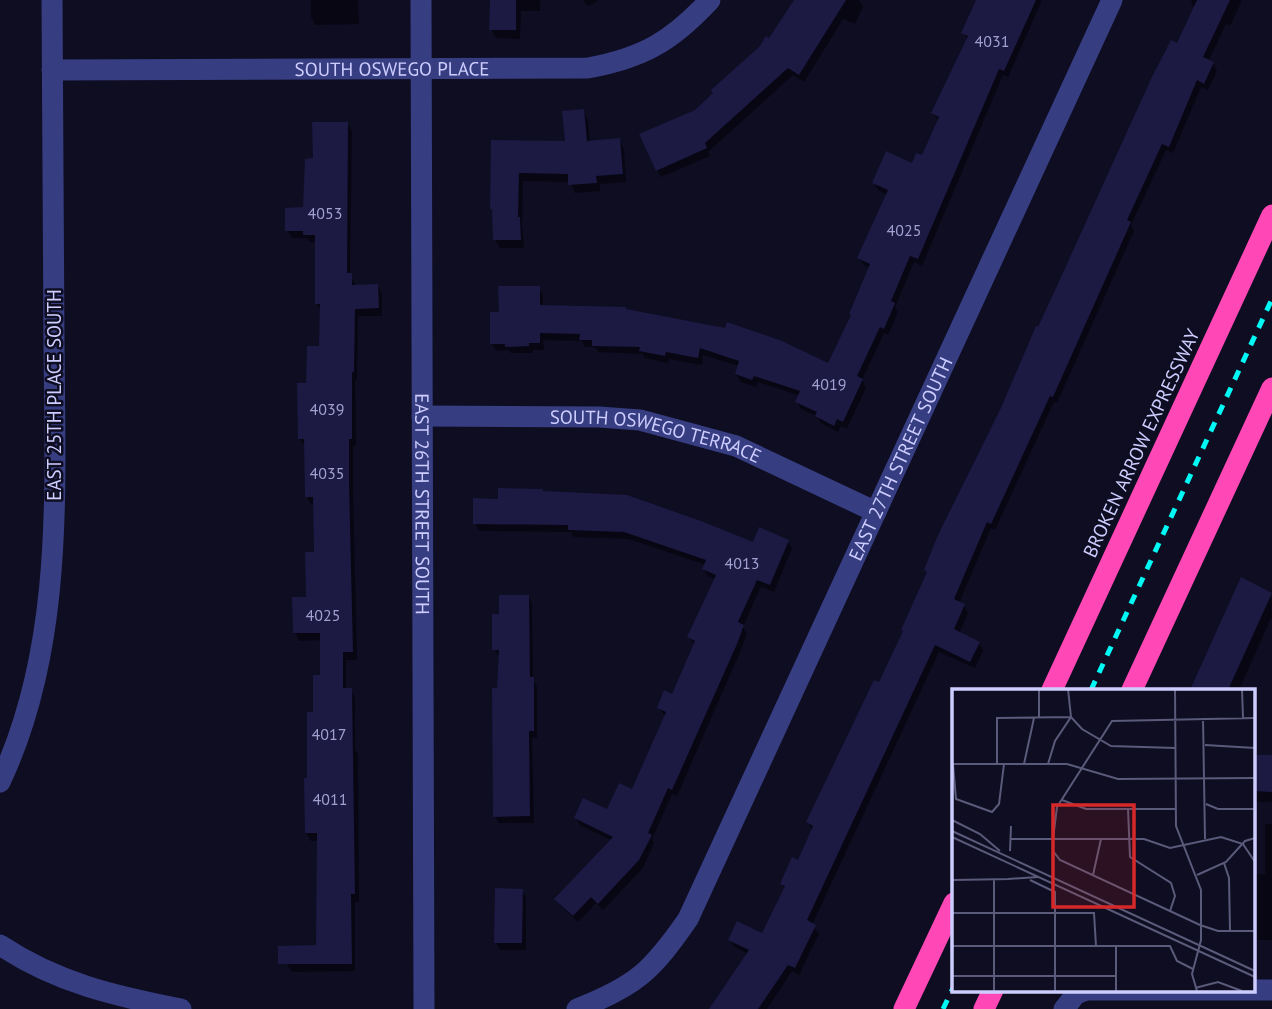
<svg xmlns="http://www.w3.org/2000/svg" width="1272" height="1009" font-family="'PT Sans',sans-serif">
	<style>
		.shadow { fill: #0007 }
		.building { fill: #1c1943 }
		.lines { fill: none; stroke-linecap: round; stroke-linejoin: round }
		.minor { stroke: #373d81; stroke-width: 21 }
		.highway { stroke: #ff48b5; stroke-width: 21 }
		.rail { stroke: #00f8f5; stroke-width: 5; stroke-dasharray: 10 9; stroke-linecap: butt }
		.labels { text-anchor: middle; stroke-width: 5; stroke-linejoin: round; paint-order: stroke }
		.number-label { font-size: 16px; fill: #a1a0d0 }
		.street-label { font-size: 19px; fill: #cdcdff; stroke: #0e0d22 }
		.inset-road { fill: none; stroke: #5a5a7a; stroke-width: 2 }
		.view { fill: #d62828; fill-opacity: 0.15; stroke: #d62828; stroke-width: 3.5 }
		.inset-edge { fill: none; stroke: #cdcdff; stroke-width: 3.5 }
	</style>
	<rect width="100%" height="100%" fill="#0e0d22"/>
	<path class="shadow" d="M 311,0 L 358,0 L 359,24 L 315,25 L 311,17 Z
		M 491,0 L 540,0 L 540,11 L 521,11 L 520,39 L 496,38 L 491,29 Z
		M 583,0 L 599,0 L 588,6 Z
		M 796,0 L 859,0 L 863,7 L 855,24 L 843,19 L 804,82 L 793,75 L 708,152 L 710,156 L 661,177 L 657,170 L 695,111 L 770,41 Z
		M 995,0 L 1042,0 L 1008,77 L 1003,75 L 922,266 L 914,262 L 895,307 L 898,312 L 888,335 L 884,333 L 862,380 L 866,388 L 847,428 L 841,426 L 838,432 L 821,423 L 817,416 L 801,409 L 797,402 L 800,396 L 758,382 L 756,387 L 741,382 L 736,374 L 739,366 L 703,355 L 702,365 L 669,359 L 668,363 L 645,358 L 643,354 L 598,352 L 595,347 L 585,347 L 582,341 L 543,340 L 544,350 L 533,350 L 533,353 L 511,353 L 509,350 L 496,351 L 492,343 L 500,314 L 539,287 L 543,295 L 543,307 L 828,366 L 853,316 L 871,269 L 864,265 L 859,258 L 888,195 L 878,190 L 874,183 L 912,165 L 923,158 L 939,121 L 933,113 L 968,40 L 963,32 Z
		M 1192,0 L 1242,0 L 1230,26 L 1226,24 L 1208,62 L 1213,64 L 1217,71 L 1208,90 L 1201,87 L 1173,153 L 1166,150 L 1131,225 L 1134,231 L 1057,403 L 1054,402 L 995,530 L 991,528 L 959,603 L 964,606 L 968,613 L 959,634 L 979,643 L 983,651 L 975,668 L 939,652 L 812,925 L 819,934 L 799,975 L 792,971 L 767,1009 L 723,1009 L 748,954 L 735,947 L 730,940 L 763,935 L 785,889 L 782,884 L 799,862 L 812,830 L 808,822 L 880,684 L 928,574 L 926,570 L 1039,329 L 1195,9 L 1191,3 Z
		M 583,111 L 588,120 L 590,142 L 619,140 L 624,149 L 626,182 L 600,184 L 600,191 L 575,193 L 570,182 L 523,181 L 522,224 L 524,248 L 500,248 L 495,240 L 494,213 L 492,209 L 493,141 L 567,142 Z
		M 347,123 L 352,131 L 350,275 L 356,286 L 377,286 L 382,294 L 382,316 L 358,316 L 357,380 L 355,380 L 356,446 L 353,446 L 353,491 L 357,660 L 346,660 L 346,690 L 351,690 L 355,698 L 355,750 L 358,754 L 359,902 L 355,902 L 355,971 L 292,972 L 287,964 L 318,947 L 319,841 L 311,841 L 306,833 L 315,714 L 322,677 L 322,640 L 299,641 L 295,633 L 308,598 L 316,554 L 315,504 L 311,504 L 306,496 L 306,447 L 299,439 L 308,384 L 321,348 L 322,312 L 317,304 L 316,242 L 310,242 L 307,238 L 292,238 L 287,230 L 305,209 L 315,160 Z
		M 543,493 L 754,544 L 787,541 L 792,548 L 774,592 L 761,586 L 743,627 L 747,634 L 740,652 L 677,796 L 672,794 L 652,839 L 654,843 L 643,868 L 603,910 L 596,903 L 578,922 L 561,906 L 556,899 L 611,840 L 580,825 L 576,818 L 607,812 L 633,792 L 666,717 L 659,708 L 673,696 L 695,645 L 689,637 L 715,579 L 708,576 L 704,569 L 706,565 L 629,539 L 574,537 L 571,532 L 479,531 L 475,523 L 500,500 Z
		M 1242,580 L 1271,593 L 1272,616 L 1239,690 L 1192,690 Z
		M 528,596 L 532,604 L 533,680 L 537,686 L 537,738 L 532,738 L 534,823 L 499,823 L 495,816 L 500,657 L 494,649 L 501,615 Z
		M 1253,756 L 1272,757 L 1272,802 L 1253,802 Z
		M 1265,824 L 1272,824 L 1272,940 L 1253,940 L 1253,874 L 1265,874 Z
		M 522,891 L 526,898 L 526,950 L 500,950 L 496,942 Z"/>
	<path class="building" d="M 490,0 L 516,0 L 516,30 L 489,30 Z
		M 794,0 L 846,0 L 799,75 L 788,68 L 705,143 L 707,148 L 656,171 L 639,134 L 695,110 L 713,93 L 711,90 L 759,47 L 766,36 L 769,38 Z
		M 976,0 L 1036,0 L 1004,71 L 999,69 L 918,259 L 910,256 L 891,301 L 895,303 L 884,329 L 880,327 L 857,376 L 863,379 L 843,422 L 837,419 L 834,426 L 815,416 L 817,412 L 795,402 L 800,391 L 754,376 L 752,380 L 735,374 L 739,361 L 700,348 L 698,358 L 666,352 L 665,356 L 639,351 L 640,347 L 592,346 L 592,340 L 579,340 L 580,334 L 540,333 L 540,343 L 529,343 L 529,346 L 505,347 L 505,344 L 490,344 L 490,312 L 499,312 L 498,286 L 540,286 L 540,305 L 626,307 L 626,309 L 725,328 L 727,322 L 782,341 L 828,363 L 851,315 L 849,314 L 870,264 L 857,258 L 888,190 L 872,183 L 886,151 L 912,163 L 916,153 L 922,155 L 939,117 L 931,113 L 968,36 L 961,33 Z
		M 1197,0 L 1230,0 L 1203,57 L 1214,62 L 1204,84 L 1197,80 L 1169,147 L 1162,144 L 1127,220 L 1131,222 L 1053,397 L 1050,396 L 991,524 L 987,522 L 954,599 L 965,604 L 954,629 L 980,642 L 970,662 L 935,645 L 807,920 L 816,925 L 795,968 L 788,965 L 758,1009 L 709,1009 L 749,950 L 728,940 L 737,921 L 762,933 L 785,886 L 780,884 L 792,857 L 798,860 L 813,826 L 806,822 L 874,680 L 879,682 L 903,631 L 901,630 L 927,572 L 924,570 L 938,535 L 1000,410 L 1036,326 L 1038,327 L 1056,288 L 1151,79 L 1171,40 L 1177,43 Z
		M 584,109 L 587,141 L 620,138 L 623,174 L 596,176 L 597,183 L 568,185 L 568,174 L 519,173 L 518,217 L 520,217 L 521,240 L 493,240 L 492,209 L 490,209 L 491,140 L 565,141 L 562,111 Z
		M 312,122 L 348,122 L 347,273 L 352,273 L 352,285 L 378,284 L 379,308 L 355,309 L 354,372 L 352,372 L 352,439 L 349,439 L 349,482 L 353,652 L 343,652 L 343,688 L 352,688 L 355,894 L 351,894 L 352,964 L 278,964 L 278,946 L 316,945 L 317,833 L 305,833 L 304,778 L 307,778 L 307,712 L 313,712 L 313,675 L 320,675 L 320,633 L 293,633 L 292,597 L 306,597 L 305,552 L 314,552 L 313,497 L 305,497 L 304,439 L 298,439 L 297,383 L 306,383 L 307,346 L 319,346 L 320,304 L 315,304 L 315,235 L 303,235 L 303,231 L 285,231 L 285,208 L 303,207 L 305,159 L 313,158 Z
		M 498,488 L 543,489 L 543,491 L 627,495 L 701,521 L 753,542 L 759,527 L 789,540 L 770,585 L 757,580 L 738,622 L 744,625 L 737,644 L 672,790 L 668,788 L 648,833 L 652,835 L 639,860 L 598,904 L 591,897 L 573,916 L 554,899 L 613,837 L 574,818 L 583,798 L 607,809 L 619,783 L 632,789 L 666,712 L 657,708 L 664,690 L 672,694 L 695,641 L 687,637 L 716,575 L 702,569 L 706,560 L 624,532 L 568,530 L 568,525 L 473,524 L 473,498 L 498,499 Z
		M 1241,577 L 1272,593 L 1228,690 L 1190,690 Z
		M 499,595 L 529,595 L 530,677 L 534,677 L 534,731 L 529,731 L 530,816 L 493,817 L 492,688 L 497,688 L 499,650 L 492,650 L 492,614 L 499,614 Z
		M 1253,755 L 1272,755 L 1272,792 L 1253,791 Z
		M 495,888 L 523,889 L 522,943 L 494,943 Z"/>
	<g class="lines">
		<g class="minor">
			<path id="s1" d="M 421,0 L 424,1009"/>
			<path id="s2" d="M 52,70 L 588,68 C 643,58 672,41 710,0"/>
			<path id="s3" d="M 422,416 L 599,417 L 640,420 L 736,446 L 876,512"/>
			<path d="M 0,782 C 64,647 55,490 54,344 C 53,230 52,115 52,0"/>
			<path d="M 0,945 C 57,983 115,996 181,1009"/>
			<path id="s4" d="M 577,1009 C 636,986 652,971 688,919 L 1112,0"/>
			<path d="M 1064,1009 L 1076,994 L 1087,990 L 1272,990"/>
		</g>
		<path class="highway" d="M 1052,690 L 1272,215
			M 1132,690 L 1272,388
			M 904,1009 L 954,903
			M 984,1009 L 993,990"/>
		<path class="rail" d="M 1091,690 L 1272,299
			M 943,1009 L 954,986"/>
	</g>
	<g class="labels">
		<g class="number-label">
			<text x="992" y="47">4031</text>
			<text x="325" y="219">4053</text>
			<text x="904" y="236">4025</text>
			<text x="829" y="390">4019</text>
			<text x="327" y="415">4039</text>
			<text x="327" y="479">4035</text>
			<text x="742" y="569">4013</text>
			<text x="323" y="621">4025</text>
			<text x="329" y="740">4017</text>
			<text x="330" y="805">4011</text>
		</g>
		<g class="street-label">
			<text dy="7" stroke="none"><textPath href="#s2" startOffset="340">SOUTH OSWEGO PLACE</textPath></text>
			<text transform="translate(54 395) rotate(-90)" y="7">EAST 25TH PLACE SOUTH</text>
			<text dy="7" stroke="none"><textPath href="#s3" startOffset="236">SOUTH OSWEGO TERRACE</textPath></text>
			<text transform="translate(1141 443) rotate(-65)" y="7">BROKEN ARROW EXPRESSWAY</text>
			<text dy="7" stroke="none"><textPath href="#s4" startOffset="653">EAST 27TH STREET SOUTH</textPath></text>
			<text dy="7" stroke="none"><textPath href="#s1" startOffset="504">EAST 26TH STREET SOUTH</textPath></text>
		</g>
	</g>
	<g transform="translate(952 689)">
		<rect width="303" height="303" fill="#0e0d22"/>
		<path class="inset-road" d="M 223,0 L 224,137 L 249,201 L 249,251 L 240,285 L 245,302M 290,0 L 291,29M 87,29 L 87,0M 251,29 L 253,150M 303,29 L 160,32 L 105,118 L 101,150 L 101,162 L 108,171 L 248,236 L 266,242 L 303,242M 253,56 L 303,59M 0,75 L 115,75 L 166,90 L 303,89M 1,75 L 4,110 L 40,123 L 47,115 L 52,75M 45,75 L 45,29 L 119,28 L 130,40 L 159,57 L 223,59M 72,75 L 82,29M 96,75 L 103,52 L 119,28 L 116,0M 110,111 L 134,120 L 224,120M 254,115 L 266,120 L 303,120M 176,120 L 178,168 L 219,194 L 223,207 L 218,222M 0,131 L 28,145 L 48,162M 0,142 L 303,282M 0,148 L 303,288M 59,150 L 192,150 L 218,159 L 269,148 L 291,155 L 303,173M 58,162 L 59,137M 272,174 L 277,189 L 278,242M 141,186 L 149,150M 245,186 L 274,173 L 293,152 L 303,149M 42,190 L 42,302M 56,190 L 86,188M 0,191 L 59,190M 78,191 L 103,203 L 103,302M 0,224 L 142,224 L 144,257M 0,257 L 218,257 L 225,272 L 241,280M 164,257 L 164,302M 0,287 L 164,287M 243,299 L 266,293 L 290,302"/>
		<path class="view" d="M 101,116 L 182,116 L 182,218 L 101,218 Z"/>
		<rect width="303" height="303" class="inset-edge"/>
	</g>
</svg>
